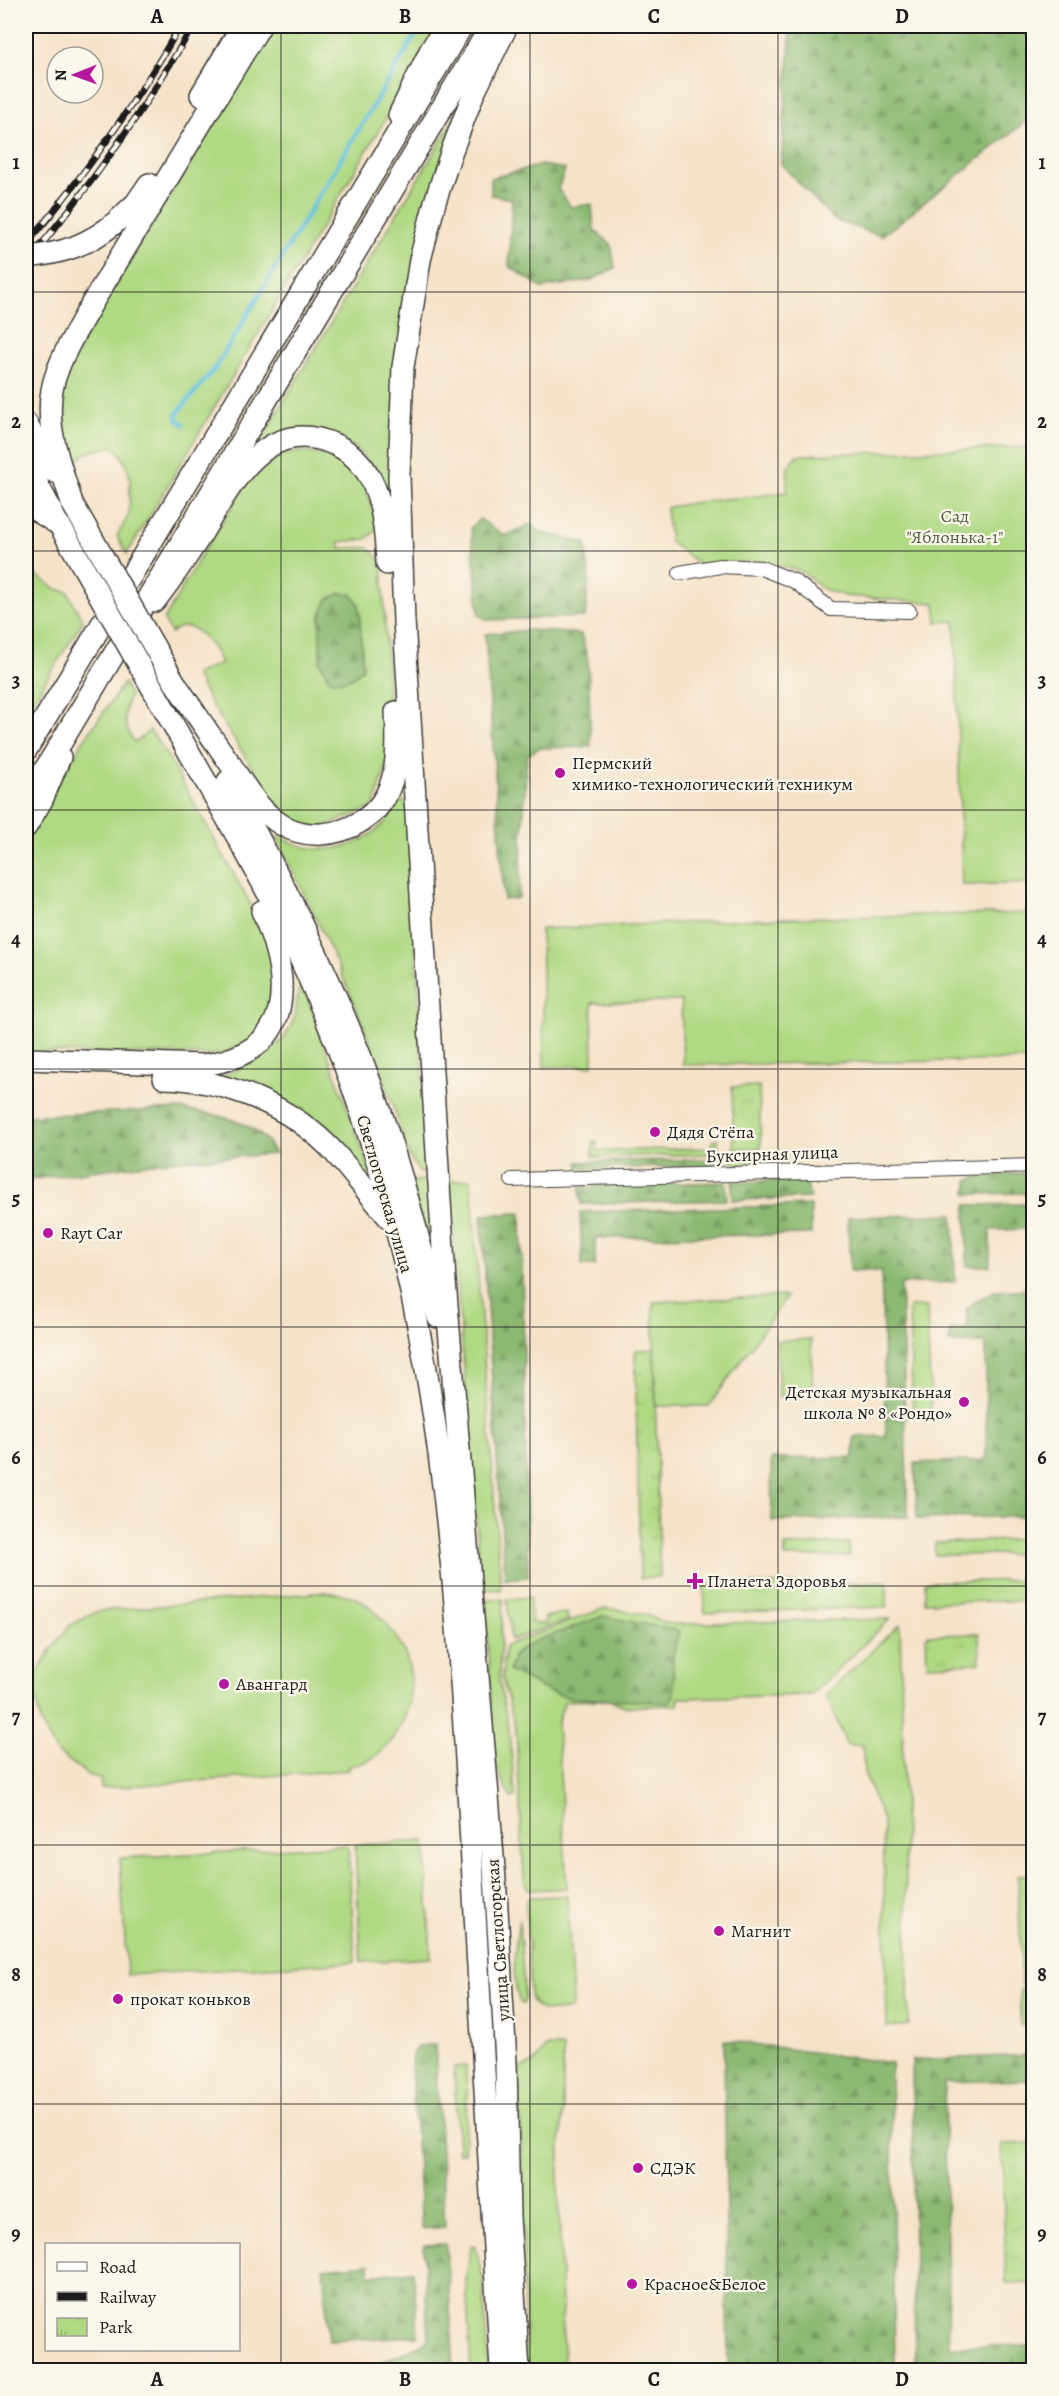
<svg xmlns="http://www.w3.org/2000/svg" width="1059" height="2396" font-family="Alegreya,serif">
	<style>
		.green { fill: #b0d984; stroke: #667a50; stroke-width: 1.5 }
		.forest { fill: url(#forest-firs); stroke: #546a47; stroke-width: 1.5 }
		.park { fill: url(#park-tufts); stroke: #667a50; stroke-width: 1.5 }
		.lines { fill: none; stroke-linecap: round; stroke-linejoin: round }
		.stream { stroke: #62c1e0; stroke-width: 4.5 }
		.minor-casing { stroke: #3d3a36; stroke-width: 16 }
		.primary-casing { stroke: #3d3a36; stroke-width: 24 }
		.trunk-casing { stroke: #3d3a36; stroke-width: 24 }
		.minor { stroke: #fff; stroke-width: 14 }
		.primary { stroke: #fff; stroke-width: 21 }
		.trunk { stroke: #fff; stroke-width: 21 }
		.rail-casing { stroke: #1c1c1c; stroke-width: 7 }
		.rail { stroke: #fbf7ec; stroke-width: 4.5; stroke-dasharray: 14; stroke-linecap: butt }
		.primary-bridge-casing { stroke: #3d3a36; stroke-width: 24; stroke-linecap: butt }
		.primary-bridge { stroke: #fff; stroke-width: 21 }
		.grid { fill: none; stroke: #1c1c1c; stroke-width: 1.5; stroke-opacity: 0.55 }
		.poi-dot { fill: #b5179e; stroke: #fbf7ec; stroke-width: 2 }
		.labels { text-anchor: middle; stroke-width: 4.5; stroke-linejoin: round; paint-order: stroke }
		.park-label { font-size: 18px; fill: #505e40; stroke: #fbf7ec }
		.poi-label { font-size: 18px; fill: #1c1c1c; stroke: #fbf7ec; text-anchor: start }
		.street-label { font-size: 18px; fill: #1c1c1c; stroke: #fbf7ec }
		.neatline { fill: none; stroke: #1c1c1c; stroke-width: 2 }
		.grid-label { font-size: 20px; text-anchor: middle; font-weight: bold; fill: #1c1c1c }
	</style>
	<defs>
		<pattern id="forest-firs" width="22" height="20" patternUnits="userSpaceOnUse" patternTransform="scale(1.5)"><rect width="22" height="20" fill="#8cb972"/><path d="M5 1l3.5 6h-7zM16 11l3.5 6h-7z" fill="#789e62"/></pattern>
		<pattern id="park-tufts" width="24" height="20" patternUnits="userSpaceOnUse" patternTransform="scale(1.5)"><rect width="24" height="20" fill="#b0d984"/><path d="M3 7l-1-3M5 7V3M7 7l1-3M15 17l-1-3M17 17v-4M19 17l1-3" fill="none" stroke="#97ba71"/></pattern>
	</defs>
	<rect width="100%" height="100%" fill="#fbf7ec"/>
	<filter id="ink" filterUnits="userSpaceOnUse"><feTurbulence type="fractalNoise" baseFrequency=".0167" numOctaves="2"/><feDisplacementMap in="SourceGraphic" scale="12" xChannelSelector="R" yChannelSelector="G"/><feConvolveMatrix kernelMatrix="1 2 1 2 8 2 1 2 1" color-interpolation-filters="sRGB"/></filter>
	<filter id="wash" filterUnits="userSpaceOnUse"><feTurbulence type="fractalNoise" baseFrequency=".008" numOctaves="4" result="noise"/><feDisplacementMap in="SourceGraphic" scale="24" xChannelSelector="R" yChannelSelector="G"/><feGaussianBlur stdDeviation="1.35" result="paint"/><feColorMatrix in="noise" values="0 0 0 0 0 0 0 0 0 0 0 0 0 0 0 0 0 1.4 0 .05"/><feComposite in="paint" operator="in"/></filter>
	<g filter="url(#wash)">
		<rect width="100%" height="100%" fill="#f5e3c9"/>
		<path class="green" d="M 274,26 L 441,26 L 127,554 L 117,536 L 129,514 L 130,480 L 127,466 L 120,453 L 112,446 L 86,453 L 71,466 L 60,421 L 59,399 L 64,375 L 105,301 Z
			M 471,91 L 430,203 L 390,499 C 381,473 372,464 353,446 L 255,449 Z
			M 1033,447 L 1033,883 L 962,885 L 955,621 L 937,622 L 935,603 L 845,596 L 825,590 L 801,571 L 762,562 L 699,564 L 670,542 L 666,508 C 706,498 747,499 787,492 L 788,467 L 797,455 Z
			M 303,452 C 358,457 367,479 377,530 L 366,539 L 339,542 L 340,548 L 369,548 L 382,561 L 391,749 L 374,807 L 313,831 L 290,819 L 268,792 L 210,702 L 195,674 L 221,663 C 214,647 192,613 171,633 L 164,620 L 203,552 L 246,485 L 263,465 L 282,454 Z
			M 26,568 L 58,590 L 67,591 L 83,621 L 26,712 Z
			M 124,683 L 130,695 C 122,713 123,727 135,743 L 150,730 L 167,755 L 270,939 L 279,991 L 257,1037 L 220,1055 L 26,1052 L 26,836 L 82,743 Z
			M 401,801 L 404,801 L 408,807 L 429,1173 L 421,1173 C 406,1160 399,1122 392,1102 C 362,1012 320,925 277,840 L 278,836 L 280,836 C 313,858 357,851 384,823 C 391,816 393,806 401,801 Z
			M 1033,913 L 1033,1060 L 683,1065 L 681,1001 L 592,1003 L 593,1066 L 544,1067 L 541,929 L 789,918 Z
			M 300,986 L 307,997 L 371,1173 L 367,1178 L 221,1077 C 250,1062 282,1053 294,1019 C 298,1009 296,996 300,986 Z
			M 718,1139 L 718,1154 L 593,1157 L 593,1141 L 597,1141 L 597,1151 L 712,1148 L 713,1140 Z
			M 763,1153 L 764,1165 L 738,1165 L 732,1162 L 730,1154 Z
			M 471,1179 L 501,1590 L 485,1589 L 481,1582 L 449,1181 Z
			M 427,1180 L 431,1182 L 434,1261 L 410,1182 Z
			M 787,1296 L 709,1406 L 656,1406 L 653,1302 Z
			M 909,1307 L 927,1307 L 931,1414 L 913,1414 Z
			M 811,1339 L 813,1396 L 779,1397 L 777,1341 Z
			M 1029,1539 L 1029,1554 L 935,1555 L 935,1543 Z
			M 849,1543 L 849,1556 L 785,1557 L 785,1546 Z
			M 1030,1580 L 1030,1589 L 1033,1590 L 1033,1601 L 925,1602 L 925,1582 Z
			M 887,1582 L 887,1607 L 705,1613 L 704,1585 Z
			M 326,1592 C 336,1594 350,1594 358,1599 C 381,1613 406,1643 410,1672 C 415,1710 392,1762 349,1766 L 349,1770 L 101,1788 L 100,1778 L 88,1775 L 56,1751 L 40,1721 L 36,1697 L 38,1672 L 52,1648 L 69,1626 L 98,1611 Z
			M 530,1597 L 531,1623 L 545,1624 L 545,1617 L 567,1613 L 568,1620 L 511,1640 L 507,1599 Z
			M 503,1599 L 499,1680 L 510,1737 L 515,1796 L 511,1798 L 500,1777 L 495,1763 L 485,1603 L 487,1600 Z
			M 605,1608 L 644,1614 L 669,1624 L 890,1619 L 811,1695 L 679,1698 L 678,1705 L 625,1707 L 609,1700 L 565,1701 L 557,1723 L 567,1888 L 529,1890 L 524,1882 L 516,1730 L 502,1678 L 505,1646 Z
			M 900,1624 L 909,2025 L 887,2027 L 883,1820 L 864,1772 L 863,1745 L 847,1745 L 826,1695 Z
			M 425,1841 L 431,1958 L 361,1962 L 355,1845 Z
			M 348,1845 L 355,1962 L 127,1975 L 120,1858 Z
			M 567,1896 L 573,2004 L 570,2009 C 554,2012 534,2015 530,1995 L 526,1901 L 529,1897 Z
			M 519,1920 L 525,2000 L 523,2004 L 520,2003 C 510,1977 515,1947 519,1920 Z
			M 1033,1989 L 1033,2024 L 1020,2024 L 1020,1990 Z
			M 549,2047 L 563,2047 L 563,2110 L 558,2184 L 564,2370 L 526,2370 L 519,2068 L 534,2063 L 544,2049 Z
			M 466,2066 L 467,2098 L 464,2153 L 458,2153 L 454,2067 Z
			M 475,2245 L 483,2278 L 488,2370 L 471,2370 L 466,2280 L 471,2246 Z"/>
		<path class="forest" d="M 791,26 L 1033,26 L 1033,124 L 1029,119 L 882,236 L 834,220 L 781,164 Z
			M 541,165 L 565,169 L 558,189 L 571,207 L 592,204 L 594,230 L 611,244 L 615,268 L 592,280 L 542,288 L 509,266 L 512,199 L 491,195 L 491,178 Z
			M 480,519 L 505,536 L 530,524 L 542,533 L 586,543 L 589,580 L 585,617 L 486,620 L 479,614 L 471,527 Z
			M 340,593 L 351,594 L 359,604 L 363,668 C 352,680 345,683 329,679 L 320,662 L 320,617 L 328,599 Z
			M 531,630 L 581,634 L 588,660 L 591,747 L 539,748 L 527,755 L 519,898 L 504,900 L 485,634 Z
			M 180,1109 C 207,1113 244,1118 264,1138 C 269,1142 272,1149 275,1154 L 168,1161 L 26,1180 L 26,1116 Z
			M 715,1159 L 715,1166 L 579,1169 L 578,1162 Z
			M 1033,1173 L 1033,1193 L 967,1194 L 968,1181 L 985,1174 Z
			M 801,1180 L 807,1183 L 810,1198 L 732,1200 L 732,1182 Z
			M 726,1182 L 727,1200 L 581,1204 L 580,1186 Z
			M 1033,1204 L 1033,1229 L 990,1230 L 990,1266 L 967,1266 L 966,1205 Z
			M 811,1205 L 811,1234 L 595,1238 L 595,1266 L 582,1266 L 580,1212 Z
			M 521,1213 L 528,1577 L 505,1579 L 481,1215 Z
			M 953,1214 L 955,1282 L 901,1284 L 908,1517 L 772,1521 L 771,1459 L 854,1457 L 854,1437 L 886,1436 L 881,1271 L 850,1271 L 848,1217 Z
			M 1033,1289 L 1033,1516 L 917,1519 L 915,1463 L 986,1460 L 986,1343 L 949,1343 L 951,1330 L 967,1329 L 967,1307 L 994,1291 Z
			M 603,1616 L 679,1631 L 673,1655 L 674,1695 L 669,1703 L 571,1698 L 550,1692 L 509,1671 L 514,1654 L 533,1642 Z
			M 724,2040 L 891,2063 L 895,2370 L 728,2370 Z
			M 435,2044 L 445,2227 L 422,2229 L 411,2064 L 412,2054 L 417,2047 Z
			M 1033,2055 L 1033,2080 L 944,2082 L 949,2346 L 1033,2345 L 1033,2370 L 915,2370 L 912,2060 Z
			M 446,2244 L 454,2370 L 366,2370 L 428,2341 L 424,2245 Z
			M 369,2264 L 370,2275 L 413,2271 L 418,2336 L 329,2341 L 323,2268 Z"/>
		<path class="park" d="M 759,1086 L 761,1148 L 734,1149 L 732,1087 Z
			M 654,1349 L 660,1577 L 640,1578 L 635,1350 Z
			M 979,1634 L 980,1663 L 927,1665 L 926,1635 Z
			M 1018,1875 L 1033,1875 L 1033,1986 L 1022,1986 Z
			M 1033,2143 L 1033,2282 L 1006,2283 L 1002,2144 Z"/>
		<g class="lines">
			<path class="stream" d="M 183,424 L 177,419 L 178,412 L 216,367 L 421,26"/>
		</g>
	</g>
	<g filter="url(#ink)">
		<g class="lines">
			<defs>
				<path id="minor" d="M 680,573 L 720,566 L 761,568 L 794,581 L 831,609 L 909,611
					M 512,1180 L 1034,1166"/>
				<path id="primary" d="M 507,26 L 473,95 L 451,153 L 435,202 L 420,260 L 403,367 L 399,476 L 404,621 L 445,1281 L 496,1892 L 506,2062 L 509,2217 L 519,2370
					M 201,95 L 242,26
					M 399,115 L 430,51 L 446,26
					M 116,222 L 136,203 L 149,184
					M 26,423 L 54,472
					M 26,463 L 60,526
					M 72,503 C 59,461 40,416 57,372 C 65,348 79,327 91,305 L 260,26
					M 26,504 L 58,524
					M 155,601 C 170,581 185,560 199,538 C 230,488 264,412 336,445 C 381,466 385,520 387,564
					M 175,683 C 192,708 209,734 227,759 C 242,781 258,811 282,825 C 306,839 337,836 360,822 C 400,799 398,752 396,712
					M 162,705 C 209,788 259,870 299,956 C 329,1022 355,1089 376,1158 C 442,1369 456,1590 469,1808 C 480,1996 490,2183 501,2370
					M 228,781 C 282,880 335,983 373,1090 C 400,1164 420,1240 438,1317
					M 26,827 L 42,800 L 60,757
					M 26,1059 L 202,1065 C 297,1053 292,981 262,911
					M 164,1078 C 227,1080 290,1105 334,1152 C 353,1173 371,1197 390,1219"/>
				<path id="trunk" d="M 26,750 L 462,26
					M 26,801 L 491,26"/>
			</defs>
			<use href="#minor" class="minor-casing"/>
			<use href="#primary" class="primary-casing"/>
			<use href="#trunk" class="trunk-casing"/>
			<use href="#minor" class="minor"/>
			<use href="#primary" class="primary"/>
			<use href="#trunk" class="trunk"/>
			<defs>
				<path id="rail" d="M 26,245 C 83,177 136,103 180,26
					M 26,263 C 89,189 144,110 193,26"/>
			</defs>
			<use href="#rail" class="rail-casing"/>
			<use href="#rail" class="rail"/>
			<defs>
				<path id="primary-bridge" d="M 26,257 C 61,254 89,245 116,222
					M 72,503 L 175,683
					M 60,526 L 162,705"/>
			</defs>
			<use href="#primary-bridge" class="primary-bridge-casing"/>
			<use href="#primary-bridge" class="primary-bridge"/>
		</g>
	</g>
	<path class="grid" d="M 281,26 L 281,2370M 530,26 L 530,2370M 778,26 L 778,2370M 26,292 L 1034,292M 26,551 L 1034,551M 26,810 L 1034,810M 26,1069 L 1034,1069M 26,1327 L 1034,1327M 26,1586 L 1034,1586M 26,1845 L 1034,1845M 26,2104 L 1034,2104"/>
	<g class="poi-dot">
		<circle cx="560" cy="773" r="6"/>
		<circle cx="655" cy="1132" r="6"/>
		<circle cx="48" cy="1233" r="6"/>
		<circle cx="964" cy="1402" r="6"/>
		<path d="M692 1572h6v6h6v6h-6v6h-6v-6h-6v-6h6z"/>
		<circle cx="224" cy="1684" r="6"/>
		<circle cx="719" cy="1931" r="6"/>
		<circle cx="118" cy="1999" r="6"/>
		<circle cx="638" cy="2168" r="6"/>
		<circle cx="632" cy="2284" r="6"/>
	</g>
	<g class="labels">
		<g class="park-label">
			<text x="955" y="522">Сад<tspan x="955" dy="21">"Яблонька-1"</tspan></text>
		</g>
		<g class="poi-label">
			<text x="572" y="769">Пермский<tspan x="572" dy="21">химико-технологический техникум</tspan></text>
			<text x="667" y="1138">Дядя Стёпа</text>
			<text x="60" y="1239">Rayt Car</text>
			<text x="952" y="1398" text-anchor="end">Детская музыкальная<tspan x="952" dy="21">школа № 8 «Рондо»</tspan></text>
			<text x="707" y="1587">Планета Здоровья</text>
			<text x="236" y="1690">Авангард</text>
			<text x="731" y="1937">Магнит</text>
			<text x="130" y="2005">прокат коньков</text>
			<text x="650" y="2174">СДЭК</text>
			<text x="644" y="2290">Красное&amp;Белое</text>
		</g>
		<g class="street-label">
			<text transform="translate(772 1154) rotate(-2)" y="6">Буксирная улица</text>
			<text transform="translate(385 1194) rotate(74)" y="6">Светлогорская улица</text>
			<text transform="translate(498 1940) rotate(-94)" y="6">улица Светлогорская</text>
		</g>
	</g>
	<rect width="1059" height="2396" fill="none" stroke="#fbf7ec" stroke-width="66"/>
	<rect x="45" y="2243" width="195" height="108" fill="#fbf7ec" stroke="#a29f99" stroke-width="1.5"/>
	<rect x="57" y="2262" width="30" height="9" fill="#ffffff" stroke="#a29f99" stroke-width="1.5"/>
	<text x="99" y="2273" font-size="18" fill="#1c1c1c">Road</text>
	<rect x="57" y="2292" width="30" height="9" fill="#1c1c1c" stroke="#a29f99" stroke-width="1.5"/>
	<text x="99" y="2303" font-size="18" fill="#1c1c1c">Railway</text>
	<rect x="57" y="2318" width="30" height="18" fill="url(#park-tufts)" stroke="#a29f99" stroke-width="1.5"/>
	<text x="99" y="2333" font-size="18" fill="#1c1c1c">Park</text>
	<g transform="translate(75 75) rotate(269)"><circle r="28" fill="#fbf7ec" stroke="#a29f99" stroke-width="1.5"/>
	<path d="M0-4.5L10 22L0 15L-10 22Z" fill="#b5179e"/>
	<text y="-9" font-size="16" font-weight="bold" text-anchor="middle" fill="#1c1c1c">N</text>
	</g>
	<rect x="33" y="33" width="993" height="2330" class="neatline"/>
	<g class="grid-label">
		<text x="157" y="23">A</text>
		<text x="405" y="23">B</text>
		<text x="654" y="23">C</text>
		<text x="902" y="23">D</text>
		<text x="16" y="169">1</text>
		<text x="1042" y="169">1</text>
		<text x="16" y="428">2</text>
		<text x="1042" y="428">2</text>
		<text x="16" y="687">3</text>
		<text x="1042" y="687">3</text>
		<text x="16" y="946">4</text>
		<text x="1042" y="946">4</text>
		<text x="16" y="1205">5</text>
		<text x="1042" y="1205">5</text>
		<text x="16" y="1464">6</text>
		<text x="1042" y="1464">6</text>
		<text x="16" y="1723">7</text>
		<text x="1042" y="1723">7</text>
		<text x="16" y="1981">8</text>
		<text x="1042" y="1981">8</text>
		<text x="16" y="2240">9</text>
		<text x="1042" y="2240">9</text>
		<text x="157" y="2386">A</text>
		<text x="405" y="2386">B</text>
		<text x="654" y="2386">C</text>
		<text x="902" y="2386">D</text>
	</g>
</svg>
